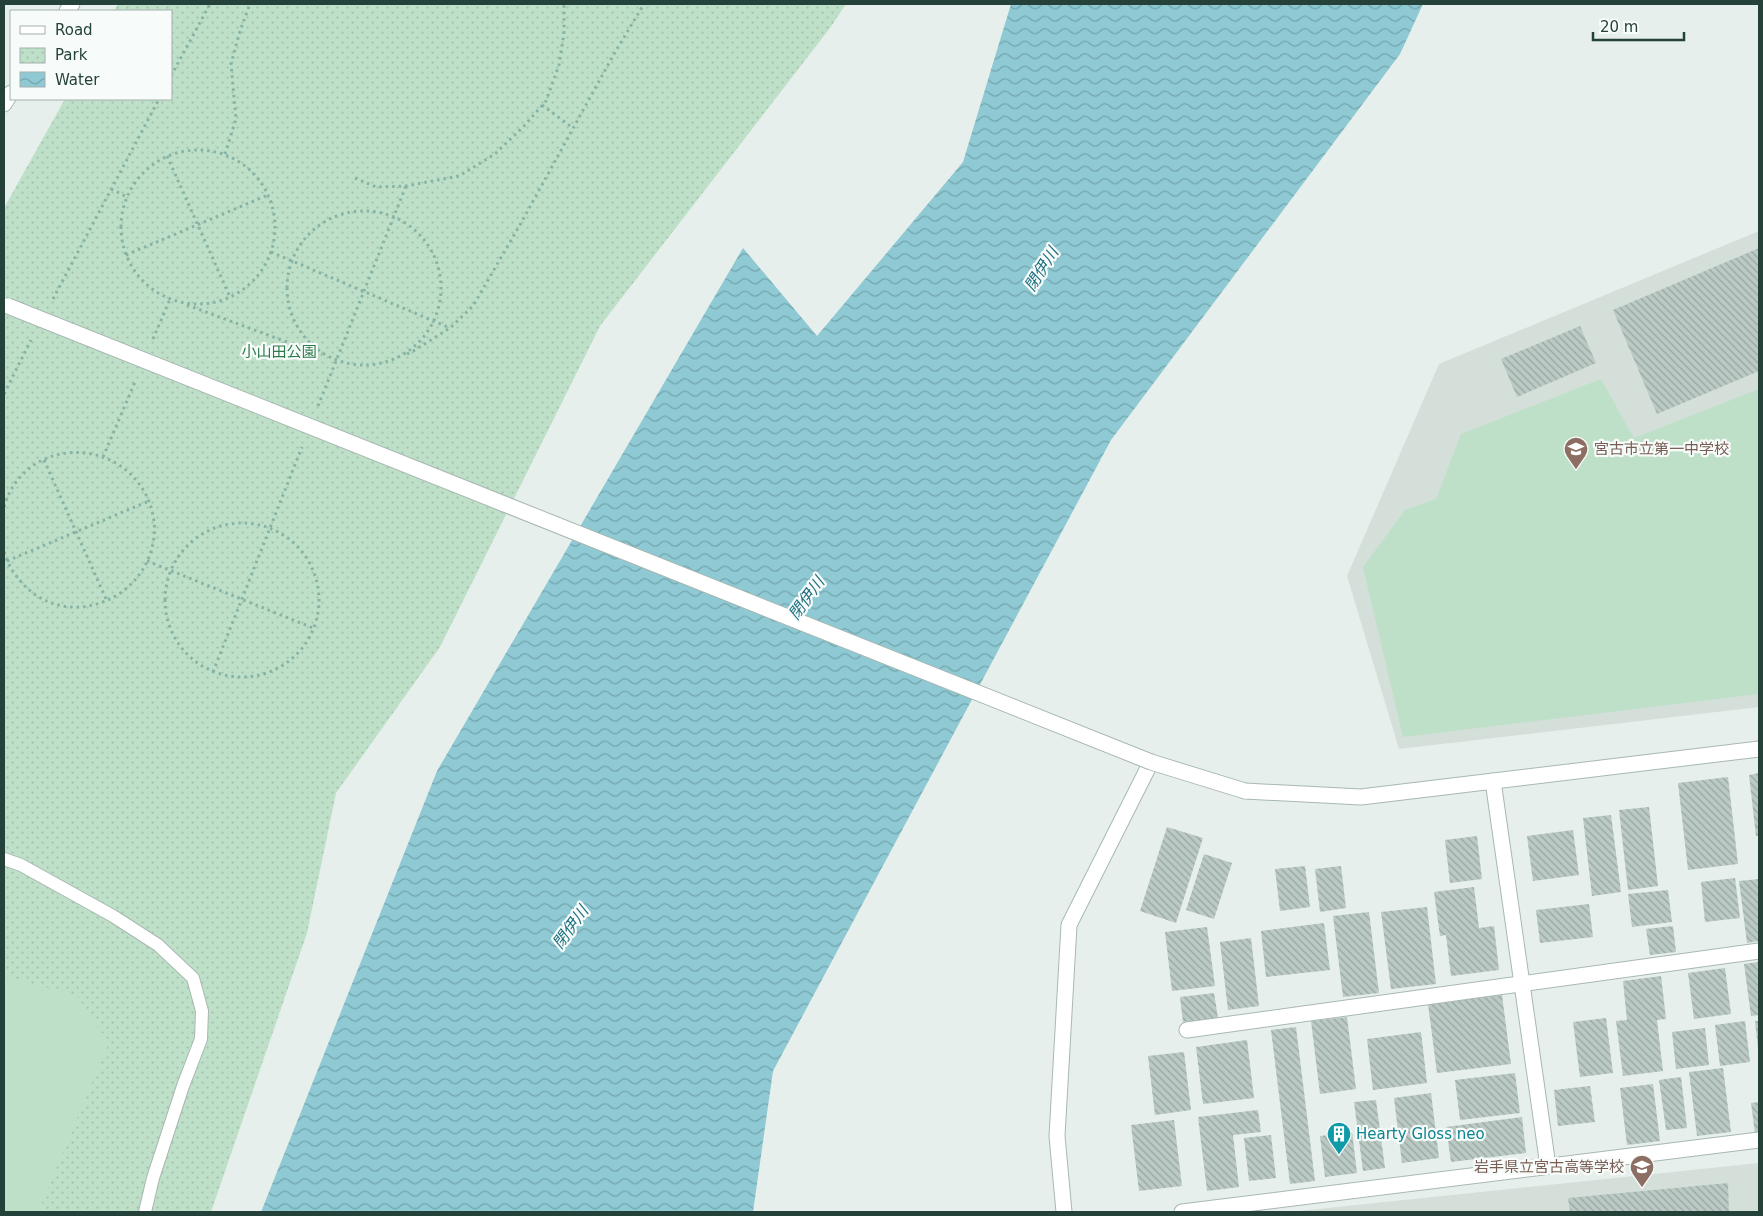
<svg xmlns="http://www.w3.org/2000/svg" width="1763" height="1216" font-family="'DejaVu Sans','Noto Sans JP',sans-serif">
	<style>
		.built { fill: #d4dfda }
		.park { fill: url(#park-dots) }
		.pitch { fill: #bfe0c8 }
		.water { fill: url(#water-waves) }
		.building { fill: url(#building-back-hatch) }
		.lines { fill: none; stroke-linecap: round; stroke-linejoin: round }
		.service-casing { stroke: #a8b8b2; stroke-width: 14 }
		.minor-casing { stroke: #a8b8b2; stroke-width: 17 }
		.tertiary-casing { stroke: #a8b8b2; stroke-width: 17 }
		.secondary-casing { stroke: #a4bbb3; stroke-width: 17 }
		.path { stroke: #86b3a5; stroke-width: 3; stroke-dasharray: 2.5 4; stroke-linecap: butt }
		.service { stroke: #fff; stroke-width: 12 }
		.minor { stroke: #fff; stroke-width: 15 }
		.tertiary { stroke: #fff; stroke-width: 15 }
		.secondary { stroke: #fff; stroke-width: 15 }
		.tertiary-bridge-casing { stroke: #a8b8b2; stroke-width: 17; stroke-linecap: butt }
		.tertiary-bridge { stroke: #fff; stroke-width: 15 }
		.labels { text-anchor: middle; stroke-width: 4.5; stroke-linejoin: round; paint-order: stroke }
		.park-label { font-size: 15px; fill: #2d7a4b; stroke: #f7fbf9 }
		.education-label { font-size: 15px; fill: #785e54; stroke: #f7fbf9; text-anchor: start }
		.culture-label { font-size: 15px; fill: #0d838f; stroke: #f7fbf9; text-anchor: start }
		.water-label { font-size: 16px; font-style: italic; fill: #1c6f80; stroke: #f7fbf9 }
	</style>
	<defs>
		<pattern id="park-dots" width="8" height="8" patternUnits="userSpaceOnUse" patternTransform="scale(1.25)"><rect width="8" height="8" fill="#bfe0c8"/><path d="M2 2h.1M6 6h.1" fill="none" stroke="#a4c1ad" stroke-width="1.8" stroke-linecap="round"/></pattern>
		<pattern id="water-waves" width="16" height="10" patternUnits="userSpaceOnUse" patternTransform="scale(1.25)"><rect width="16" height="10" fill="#8ec9d4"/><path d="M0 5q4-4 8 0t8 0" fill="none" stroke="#74a5ad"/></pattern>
		<pattern id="building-back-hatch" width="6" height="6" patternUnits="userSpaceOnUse" patternTransform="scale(1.25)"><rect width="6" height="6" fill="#bbcac4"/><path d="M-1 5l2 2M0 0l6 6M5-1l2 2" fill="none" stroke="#98a6a0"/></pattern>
	</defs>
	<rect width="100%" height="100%" fill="#e6efeb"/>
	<path class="built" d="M 1759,231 L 1759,707 L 1399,749 L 1347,576 L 1439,364 Z
		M 1759,1163 L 1759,1212 L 1289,1212 Z"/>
	<path class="park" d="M 118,4 L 846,4 L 830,28 L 600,326 L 440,647 L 336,793 L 307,933 L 211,1212 L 4,1212 L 4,208 L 65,99 L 171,99 L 171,11 L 114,11 Z"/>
	<path class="pitch" d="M 1601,379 L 1634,438 L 1759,389 L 1759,694 L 1403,737 L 1363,567 L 1405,510 L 1436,499 L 1461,434 Z
		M 4,976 L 77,996 L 109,1043 L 38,1212 L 4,1212 Z"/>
	<path class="water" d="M 1011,4 L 1423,4 L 1400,54 L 1111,440 L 773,1071 L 753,1212 L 261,1212 L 437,771 L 743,248 L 817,336 L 963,162 Z"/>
	<path class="building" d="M 1759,248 L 1759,371 L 1657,414 L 1613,310 Z
		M 1580,326 L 1596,363 L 1517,397 L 1501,359 Z
		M 1759,773 L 1759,836 L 1756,836 L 1749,775 Z
		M 1728,777 L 1738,864 L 1688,870 L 1678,783 Z
		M 1649,807 L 1658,886 L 1628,890 L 1619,810 Z
		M 1611,815 L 1621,892 L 1592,896 L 1583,818 Z
		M 1167,827 L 1203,838 L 1176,923 L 1140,911 Z
		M 1573,830 L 1579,875 L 1533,881 L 1527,836 Z
		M 1477,836 L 1482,879 L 1450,883 L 1445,840 Z
		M 1204,854 L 1232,863 L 1214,919 L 1186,910 Z
		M 1305,866 L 1310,907 L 1280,911 L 1275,869 Z
		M 1341,866 L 1346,908 L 1320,912 L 1315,869 Z
		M 1735,878 L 1740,918 L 1705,922 L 1701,882 Z
		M 1759,879 L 1759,941 L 1747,943 L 1739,881 Z
		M 1474,887 L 1479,928 L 1494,926 L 1499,970 L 1451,976 L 1446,935 L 1440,936 L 1434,892 Z
		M 1668,890 L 1672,922 L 1632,927 L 1628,894 Z
		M 1589,904 L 1593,937 L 1540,943 L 1536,910 Z
		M 1427,907 L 1436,984 L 1391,989 L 1381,912 Z
		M 1369,912 L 1379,993 L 1343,997 L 1333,916 Z
		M 1324,923 L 1330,970 L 1266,977 L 1261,931 Z
		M 1673,926 L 1676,952 L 1650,955 L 1646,929 Z
		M 1207,927 L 1215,986 L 1172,991 L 1165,932 Z
		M 1251,938 L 1259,1006 L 1228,1010 L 1220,942 Z
		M 1759,962 L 1759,1015 L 1751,1016 L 1744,964 Z
		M 1725,968 L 1731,1014 L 1694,1019 L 1688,973 Z
		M 1661,976 L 1666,1019 L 1657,1020 L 1663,1071 L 1623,1076 L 1616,1021 L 1627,1020 L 1623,981 Z
		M 1214,993 L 1218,1018 L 1183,1022 L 1180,997 Z
		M 1502,995 L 1511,1064 L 1437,1073 L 1428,1004 Z
		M 1347,1017 L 1356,1089 L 1320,1094 L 1311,1021 Z
		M 1606,1018 L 1613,1073 L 1580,1077 L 1573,1022 Z
		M 1745,1021 L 1750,1062 L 1720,1066 L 1715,1025 Z
		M 1755,1021 L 1759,1021 L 1759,1048 L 1758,1048 Z
		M 1296,1027 L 1315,1181 L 1290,1184 L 1271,1030 Z
		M 1705,1028 L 1709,1065 L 1676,1069 L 1672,1032 Z
		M 1421,1032 L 1427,1083 L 1373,1090 L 1367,1039 Z
		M 1247,1040 L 1254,1098 L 1203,1104 L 1196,1047 Z
		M 1184,1052 L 1191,1110 L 1155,1115 L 1148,1056 Z
		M 1723,1068 L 1731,1132 L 1697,1136 L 1689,1072 Z
		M 1515,1073 L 1520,1113 L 1460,1120 L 1455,1080 Z
		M 1681,1077 L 1687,1128 L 1666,1130 L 1659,1080 Z
		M 1653,1084 L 1660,1141 L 1627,1145 L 1620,1088 Z
		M 1590,1086 L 1595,1122 L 1558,1126 L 1554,1090 Z
		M 1431,1093 L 1439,1158 L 1402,1163 L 1394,1098 Z
		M 1376,1100 L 1385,1168 L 1363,1171 L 1354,1102 Z
		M 1759,1102 L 1759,1134 L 1755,1134 L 1751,1103 Z
		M 1258,1110 L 1261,1132 L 1233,1135 L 1239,1187 L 1207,1191 L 1198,1117 Z
		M 1522,1117 L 1526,1153 L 1451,1162 L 1446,1127 Z
		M 1174,1120 L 1182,1186 L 1139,1191 L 1131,1125 Z
		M 1352,1132 L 1357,1173 L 1325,1177 L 1320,1136 Z
		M 1271,1135 L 1276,1178 L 1249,1181 L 1244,1138 Z
		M 1728,1183 L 1729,1212 L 1570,1212 L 1568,1198 Z"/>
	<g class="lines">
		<defs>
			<path id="service" d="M 4,859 L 21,865 L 113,916 L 158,945 L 193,978 L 202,1011 L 201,1039 L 183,1086 L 153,1178 L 145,1212"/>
			<path id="minor" d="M 1493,781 L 1548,1166
				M 1187,1030 L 1759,951
				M 1064,1212 L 1057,1136 L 1069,925 L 1151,762
				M 1182,1212 L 1759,1140"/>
			<path id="tertiary" d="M 1245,791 L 1361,797 L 1759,749"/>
			<path id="secondary" d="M 67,11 L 72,4
				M 4,104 L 11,93"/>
		</defs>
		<use href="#service" class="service-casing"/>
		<use href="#minor" class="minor-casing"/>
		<use href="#tertiary" class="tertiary-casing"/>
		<use href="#secondary" class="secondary-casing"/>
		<path class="path" d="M 171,76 L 210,4
			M 542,105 L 573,128
			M121 227a77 77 0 1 1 154 0a77 77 0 1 1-154 0Z
			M 225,154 L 236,119 L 231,64 L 240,31 L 250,4
			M 167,156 L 230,297
			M 355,178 L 376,187 L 406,186 L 459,176 L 495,154 L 524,126 L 546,101 L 559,65 L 564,33 L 564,4
			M 111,189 L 127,197
			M287 288a77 77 0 1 1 154 0a77 77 0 1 1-154 0Z
			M 271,252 L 450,328
			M 126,255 L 268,195
			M 53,299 L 159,99
			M 187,305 L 322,355
			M 153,339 L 170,299
			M 407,354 L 415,350 L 450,328 L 473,306 L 521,223 L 614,54 L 644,4
			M 4,394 L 31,340
			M 318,406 L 406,186
			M 103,457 L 135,382
			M 44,460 L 107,601
			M 4,507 C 23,440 112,434 145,493 C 152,506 156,523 154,537 C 147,600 68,632 23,584 C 14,574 7,564 4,551
			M165 600a77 77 0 1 1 154 0a77 77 0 1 1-154 0Z
			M 7,561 L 149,501
			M 147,561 L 313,628
			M 213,672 L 302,447"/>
		<use href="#service" class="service"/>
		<use href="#minor" class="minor"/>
		<use href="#tertiary" class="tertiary"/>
		<use href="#secondary" class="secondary"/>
		<defs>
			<path id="tertiary-bridge" d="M 8,306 L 1151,762 L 1245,791"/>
		</defs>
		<use href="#tertiary-bridge" class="tertiary-bridge-casing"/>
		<use href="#tertiary-bridge" class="tertiary-bridge"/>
	</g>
	<defs>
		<symbol id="school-pin" viewBox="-11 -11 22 30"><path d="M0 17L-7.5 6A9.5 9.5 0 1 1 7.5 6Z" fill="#8d6e63" stroke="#f7fbf9"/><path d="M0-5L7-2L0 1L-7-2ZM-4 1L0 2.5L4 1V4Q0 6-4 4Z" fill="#fff"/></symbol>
		<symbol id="building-pin" viewBox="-11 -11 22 30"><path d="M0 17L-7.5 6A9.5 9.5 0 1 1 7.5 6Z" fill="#0f9aa8" stroke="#f7fbf9"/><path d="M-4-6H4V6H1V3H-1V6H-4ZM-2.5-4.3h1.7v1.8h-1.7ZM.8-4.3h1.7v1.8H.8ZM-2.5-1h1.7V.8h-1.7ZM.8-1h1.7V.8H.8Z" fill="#fff"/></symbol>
	</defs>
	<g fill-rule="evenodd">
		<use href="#school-pin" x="1562" y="435" width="28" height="38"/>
		<use href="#building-pin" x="1325" y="1120" width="28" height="38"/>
		<use href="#school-pin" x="1628" y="1153" width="28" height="38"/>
	</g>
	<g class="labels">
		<g class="park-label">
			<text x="279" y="357">小山田公園</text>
		</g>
		<g class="education-label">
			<text x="1594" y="454">宮古市立第一中学校</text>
			<text x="1624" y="1172" text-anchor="end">岩手県立宮古高等学校</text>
		</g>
		<g class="culture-label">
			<text x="1356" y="1139">Hearty Gloss neo</text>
		</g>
		<g class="water-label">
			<text transform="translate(1041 269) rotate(-58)" y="6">閉伊川</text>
			<text transform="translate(806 598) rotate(-54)" y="6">閉伊川</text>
			<text transform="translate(570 927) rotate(-54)" y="6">閉伊川</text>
		</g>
	</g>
	<rect width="1763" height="1216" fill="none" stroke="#24423a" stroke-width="10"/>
	<rect x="10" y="10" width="162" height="90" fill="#f7fbf9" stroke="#a3b1ad"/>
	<rect x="20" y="26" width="25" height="8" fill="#ffffff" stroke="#a3b1ad"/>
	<text x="55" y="35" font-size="15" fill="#24423a">Road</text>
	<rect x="20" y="48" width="25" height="15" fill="url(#park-dots)" stroke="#a3b1ad"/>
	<text x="55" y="60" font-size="15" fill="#24423a">Park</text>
	<rect x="20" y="72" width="25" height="15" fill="url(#water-waves)" stroke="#a3b1ad"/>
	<text x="55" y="85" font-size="15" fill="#24423a">Water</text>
	<path d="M1593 32v8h91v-8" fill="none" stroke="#24423a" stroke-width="2.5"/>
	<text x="1600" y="32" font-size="15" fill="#24423a" stroke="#f7fbf9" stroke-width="4" paint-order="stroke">20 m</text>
</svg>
